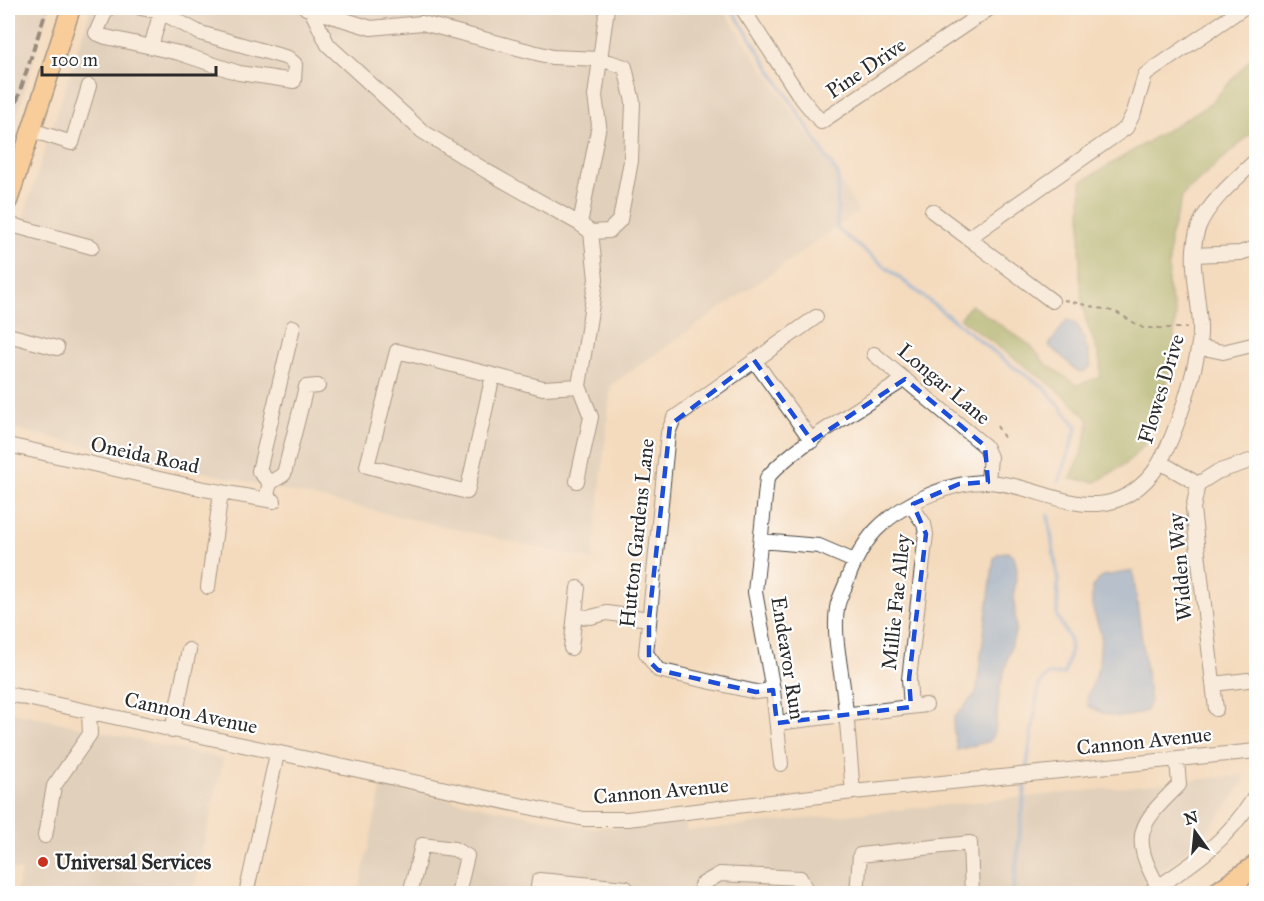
<svg xmlns="http://www.w3.org/2000/svg" width="1264" height="901" font-family="'IM FELL Great Primer',serif">
	<style>
		.industrial { fill: #c9c3b8 }
		.forest { fill: #8caa5c; stroke: #5c6a44; stroke-width: 1.5 }
		.water { fill: #70a2db; stroke: #4e6683; stroke-width: 1.5 }
		.lines { fill: none; stroke-linecap: round; stroke-linejoin: round }
		.stream { stroke: #70a2db; stroke-width: 4 }
		.minor-casing { stroke: #494541; stroke-width: 16 }
		.major-casing { stroke: #494541; stroke-width: 21 }
		.highway-casing { stroke: #494541; stroke-width: 24 }
		.path { stroke: #494541; stroke-width: 2; stroke-dasharray: 4.5 4.5; stroke-linecap: butt }
		.minor { stroke: #fff; stroke-width: 14 }
		.major { stroke: #fdbc6f; stroke-width: 18 }
		.highway { stroke: #fdbc6f; stroke-width: 21 }
		.rail { stroke: #2b2b2b; stroke-width: 4; stroke-dasharray: 9 4.5; stroke-linecap: butt }
		.marked { fill: none; stroke: #1d4ed8; stroke-width: 4.5; stroke-dasharray: 12 8; stroke-linejoin: round }
		.poi-dot { fill: #c8321e; stroke: #fff; stroke-width: 2 }
		.labels { text-anchor: middle; stroke-width: 4.5; stroke-linejoin: round; paint-order: stroke }
		.street-label { font-size: 21px; fill: #2b2b2b; stroke: #fff }
		.poi-label { font-size: 21px; font-weight: bold; fill: #2b2b2b; stroke: #fff; text-anchor: start }
	</style>
	<rect width="100%" height="100%" fill="#fff"/>
	<filter id="ink" filterUnits="userSpaceOnUse"><feTurbulence type="fractalNoise" baseFrequency=".0167" numOctaves="2"/><feDisplacementMap in="SourceGraphic" scale="12" xChannelSelector="R" yChannelSelector="G"/><feConvolveMatrix kernelMatrix="1 2 1 2 8 2 1 2 1" color-interpolation-filters="sRGB"/></filter>
	<filter id="wash" filterUnits="userSpaceOnUse"><feTurbulence type="fractalNoise" baseFrequency=".008" numOctaves="4" result="noise"/><feDisplacementMap in="SourceGraphic" scale="24" xChannelSelector="R" yChannelSelector="G"/><feGaussianBlur stdDeviation="1.35" result="paint"/><feColorMatrix in="noise" values="0 0 0 0 0 0 0 0 0 0 0 0 0 0 0 0 0 1.4 0 .05"/><feComposite in="paint" operator="in"/></filter>
	<g filter="url(#wash)">
		<rect width="100%" height="100%" fill="#f4dbbe"/>
		<path class="industrial" d="M 8,8 L 50,8 L 8,144 Z
			M 91,8 L 722,8 L 815,146 L 819,144 L 859,212 L 611,385 L 593,560 L 8,428 L 8,264 Z
			M 8,711 L 223,759 L 193,893 L 16,893 L 21,871 L 8,868 Z
			M 1244,775 L 1244,781 L 1233,798 L 1209,829 L 1166,870 L 1129,893 L 358,894 L 382,786 L 589,828 L 686,823 L 686,831 Z"/>
		<path class="forest" d="M 1256,53 L 1256,129 L 1183,195 L 1170,238 L 1168,287 L 1176,315 L 1172,357 L 1161,404 L 1145,444 L 1126,464 L 1096,482 L 1070,479 L 1082,453 L 1089,420 C 1052,380 1003,353 960,318 L 971,305 L 1030,345 L 1045,363 L 1077,385 L 1100,377 C 1103,353 1090,338 1085,316 C 1075,273 1083,226 1081,182 L 1210,104 Z"/>
		<path class="water" d="M 1067,320 C 1083,321 1086,348 1090,360 L 1091,365 C 1080,380 1073,367 1064,358 C 1060,353 1053,351 1049,345 Z
			M 1007,552 L 1014,556 L 1017,569 L 1014,594 L 1016,629 L 1000,687 L 995,732 L 990,741 L 957,750 L 953,726 L 954,718 L 976,693 L 994,558 L 999,553 Z
			M 1133,571 L 1150,702 L 1146,711 C 1122,720 1109,718 1088,706 L 1087,698 L 1099,666 L 1101,634 L 1092,606 L 1092,587 L 1103,576 Z"/>
		<g class="lines">
			<path class="stream" d="M 731,8 L 838,175 L 837,229 L 1011,365 L 1045,388 L 1077,427 L 1059,481
				M 1026,772 L 1039,685 L 1047,675 L 1064,674 L 1071,649 L 1069,638 L 1057,616 L 1058,580 L 1048,515
				M 1013,894 L 1026,779"/>
		</g>
	</g>
	<g filter="url(#ink)">
		<g class="lines">
			<defs>
				<path id="minor" d="M 107,8 L 96,33 L 106,37 L 179,53 L 239,73 L 294,81 L 295,64 L 288,58 L 200,33 L 161,12 L 141,8
					M 306,8 L 371,28 L 422,23 L 552,57 L 600,59 L 607,8
					M 742,8 L 799,95 L 821,122 L 990,8
					M 311,10 L 328,45 L 422,131 L 488,172 L 580,224 L 599,125 L 595,96 L 600,59 L 625,67 L 633,102 L 631,161 L 620,220 L 609,231 L 591,232 L 580,224
					M 151,47 L 162,8
					M 31,130 L 72,143 L 89,86
					M 932,211 L 1052,301
					M 8,224 L 92,247
					M 970,237 L 1126,128 L 1134,112 L 1145,75 L 1243,8
					M 1194,255 L 1240,253 L 1256,248
					M 8,335 L 57,348
					M 1199,347 L 1223,352 L 1256,344
					M 874,354 L 985,446 L 990,457 L 988,482
					M 754,360 L 812,441
					M 493,375 L 397,351 L 367,466 L 467,492 L 493,375 L 543,388 L 579,386
					M 8,445 L 204,489 L 274,501
					M 1160,462 L 1198,484
					M 577,481 L 591,417 L 579,386 L 596,279 L 591,232
					M 270,483 L 284,474 L 306,387 L 318,386
					M 266,499 L 270,483 L 259,471 L 293,327
					M 911,505 L 924,524 L 926,534 L 909,679 L 911,707
					M 761,541 L 819,546 L 854,561
					M 208,587 L 221,492
					M 575,616 L 591,617 L 607,613 L 649,619
					M 571,648 L 578,588
					M 1213,684 L 1248,680
					M 773,690 L 756,692 L 658,670 L 646,653 L 668,433 L 674,418 L 816,317
					M 8,694 L 584,819 L 628,819 L 853,792 L 1256,751
					M 1216,709 L 1193,509 L 1198,484 L 1217,472 L 1256,459
					M 777,723 L 926,705
					M 172,731 L 189,650
					M 781,764 L 773,690 L 755,592 L 767,478 C 795,444 866,405 905,379
					M 853,792 C 850,760 848,727 844,695 C 841,667 833,636 837,608 C 838,601 842,593 845,586 C 852,566 861,546 876,530 C 902,503 951,481 988,482 C 1047,485 1100,535 1152,474 C 1172,450 1202,357 1200,326 C 1199,294 1187,256 1199,226 C 1210,200 1237,179 1256,160
					M 45,836 L 54,786 L 90,734 L 89,713
					M 1158,886 C 1129,835 1140,823 1179,785 L 1177,759
					M 246,894 L 277,754
					M 410,894 L 422,845 L 454,849 L 467,856 L 458,894
					M 537,894 L 539,880 L 626,888 L 625,894
					M 700,894 L 701,885 L 720,874 L 800,878 L 808,894
					M 857,894 L 860,855 L 970,843 L 972,894
					M 1147,894 C 1195,863 1225,843 1256,795"/>
				<path id="major" d="M 8,201 L 71,8"/>
				<path id="highway" d="M 1216,894 L 1256,866"/>
			</defs>
			<use href="#minor" class="minor-casing"/>
			<use href="#major" class="major-casing"/>
			<use href="#highway" class="highway-casing"/>
			<path class="path" d="M 1064,300 L 1116,312 L 1143,328 L 1187,328
				M 997,426 L 1006,441"/>
			<use href="#minor" class="minor"/>
			<use href="#major" class="major"/>
			<use href="#highway" class="highway"/>
			<path class="rail" d="M 8,128 L 47,8"/>
		</g>
	</g>
	<path d="M0 0H1264V901H0ZM 754,360 L 812,441 L 905,379 L 985,446 L 988,482 L 959,484 L 913,504 L 926,534 L 909,679 L 911,707 L 777,723 L 773,690 L 756,692 L 658,670 L 649,661 L 649,619 L 670,425 Z" fill="#f4dbbe" fill-opacity=".55" fill-rule="evenodd"/>
	<path class="marked" d="M 754,360 L 812,441 L 905,379 L 985,446 L 988,482 L 959,484 L 913,504 L 926,534 L 909,679 L 911,707 L 777,723 L 773,690 L 756,692 L 658,670 L 649,661 L 649,619 L 670,425 Z"/>
	<circle class="poi-dot" cx="43" cy="862" r="6"/>
	<g class="labels">
		<g class="street-label">
			<text transform="translate(866 68) rotate(-34)" y="7">Pine Drive</text>
			<text transform="translate(944 384) rotate(40)" y="7">Longar Lane</text>
			<text transform="translate(1161 389) rotate(-73)" y="7">Flowes Drive</text>
			<text transform="translate(145 455) rotate(12)" y="7">Oneida Road</text>
			<text transform="translate(637 533) rotate(-84)" y="7">Hutton Gardens Lane</text>
			<text transform="translate(1180 567) rotate(-95)" y="7">Widden Way</text>
			<text transform="translate(896 602) rotate(-84)" y="7">Millie Fae Alley</text>
			<text transform="translate(788 658) rotate(81)" y="7">Endeavor Run</text>
			<text transform="translate(191 713) rotate(12)" y="7">Cannon Avenue</text>
			<text transform="translate(1144 741) rotate(-6)" y="7">Cannon Avenue</text>
			<text transform="translate(661 791) rotate(-5)" y="7">Cannon Avenue</text>
		</g>
		<g class="poi-label">
			<text x="55" y="869">Universal Services</text>
		</g>
	</g>
	<rect width="1264" height="901" fill="none" stroke="#fff" stroke-width="30"/>
	<g transform="translate(1195 832) rotate(345)" stroke="#ffffff" stroke-width="4.5" paint-order="stroke">
	<path d="M0-4.5L10 22L0 15L-10 22Z" fill="#2b2b2b"/>
	<text y="-9" font-size="16" font-weight="bold" text-anchor="middle" fill="#2b2b2b">N</text>
	</g>
	<path d="M42 66v9h174v-9" fill="none" stroke="#2b2b2b" stroke-width="3"/>
	<text x="51" y="66" font-size="18" fill="#2b2b2b" stroke="#ffffff" stroke-width="4.5" paint-order="stroke">100 m</text>
</svg>
